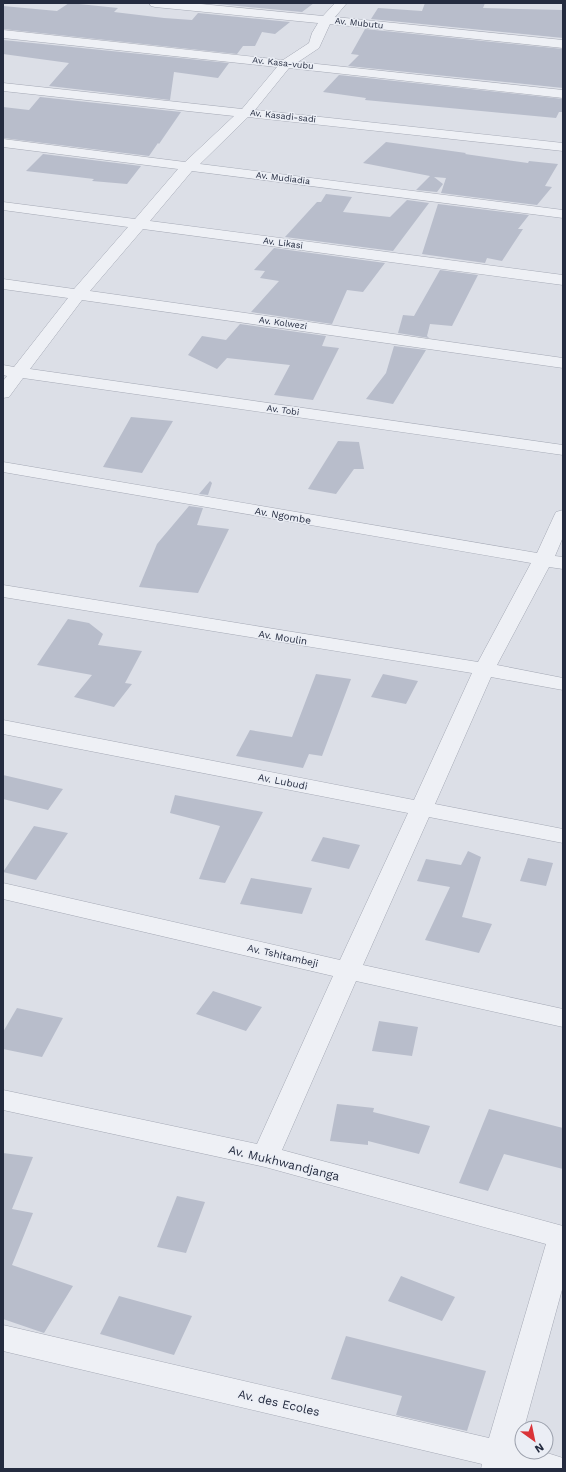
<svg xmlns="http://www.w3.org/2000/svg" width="566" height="1472" font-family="'Work Sans',sans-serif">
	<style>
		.building { fill: #b8bdcb }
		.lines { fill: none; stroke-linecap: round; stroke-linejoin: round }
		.street-casing { stroke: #a5a9b5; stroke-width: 1 }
		.street { fill: #eef0f5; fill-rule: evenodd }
		.labels { text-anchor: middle; stroke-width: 3; stroke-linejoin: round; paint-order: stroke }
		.far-street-label { font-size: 9px; fill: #242b3f; stroke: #ebeef5 }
		.street-label { font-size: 10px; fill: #242b3f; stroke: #ebeef5 }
		.near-street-label { font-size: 12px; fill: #242b3f; stroke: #ebeef5 }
	</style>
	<rect width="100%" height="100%" fill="#dcdfe7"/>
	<path class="building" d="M 69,3 L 118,8 L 114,12 L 164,18 L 192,20 L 198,13 L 290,22 L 275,34 L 262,32 L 255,46 L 243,46 L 237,54 L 3,29 L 3,6 L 57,11 Z
		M 207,3 L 314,3 L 302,12 Z
		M 425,3 L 485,3 L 483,8 L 563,10 L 563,38 L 371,19 L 378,8 L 422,11 Z
		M 365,29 L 563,49 L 563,88 L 348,66 L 359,55 L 351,54 Z
		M 3,40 L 229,63 L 218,78 L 174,72 L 170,100 L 49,86 L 69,63 L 3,54 Z
		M 339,75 L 563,99 L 563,112 L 559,112 L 556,118 L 365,100 L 366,98 L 323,92 Z
		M 40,97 L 181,112 L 159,144 L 158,143 L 149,156 L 3,138 L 3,107 L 29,110 Z
		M 386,142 L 466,153 L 465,154 L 528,163 L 529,161 L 558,164 L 545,186 L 552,187 L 537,205 L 441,193 L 446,178 L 434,177 L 443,184 L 437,192 L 416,190 L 430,176 L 363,163 Z
		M 43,154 L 141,166 L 127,184 L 92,181 L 94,179 L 26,171 Z
		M 326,194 L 352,197 L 343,212 L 390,217 L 407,200 L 429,203 L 393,251 L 285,237 L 317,202 L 321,202 Z
		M 438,204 L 529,215 L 518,229 L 523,229 L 502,261 L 487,258 L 485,263 L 422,254 Z
		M 274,248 L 385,263 L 363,292 L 347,290 L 332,324 L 251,312 L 279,281 L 260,278 L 265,271 L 254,270 Z
		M 440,270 L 478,275 L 452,326 L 430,324 L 427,336 L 429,338 L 398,333 L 403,315 L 414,316 Z
		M 240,324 L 326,336 L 322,346 L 339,348 L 313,400 L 274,395 L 290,365 L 227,358 L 217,369 L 188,355 L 202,336 L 226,340 Z
		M 394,346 L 426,350 L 393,404 L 366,399 L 386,373 Z
		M 131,417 L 173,421 L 142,473 L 103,467 Z
		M 338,441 L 359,442 L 364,469 L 354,469 L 336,494 L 308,489 Z
		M 210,481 L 212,483 L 208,495 L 199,494 Z
		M 189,506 L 203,508 L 197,525 L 229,529 L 198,593 L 139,587 L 157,544 Z
		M 68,619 L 89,623 L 103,634 L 98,645 L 142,651 L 125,683 L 132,684 L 114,707 L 74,697 L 92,675 L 37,665 Z
		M 316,674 L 351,679 L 322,756 L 309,754 L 303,768 L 236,756 L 250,730 L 292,737 Z
		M 383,674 L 418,681 L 406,704 L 371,697 Z
		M 3,775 L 63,789 L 48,810 L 3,799 Z
		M 175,795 L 263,812 L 225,883 L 199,879 L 220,826 L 170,813 Z
		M 34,826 L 68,833 L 36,880 L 3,872 Z
		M 323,837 L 360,845 L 349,869 L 311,861 Z
		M 468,851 L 481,857 L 462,917 L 492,924 L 479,953 L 425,940 L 450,887 L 417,881 L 426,859 L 461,865 Z
		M 528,858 L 553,863 L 546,886 L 520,881 Z
		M 251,878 L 312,888 L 302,914 L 240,904 Z
		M 213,991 L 262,1007 L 246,1031 L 196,1014 Z
		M 17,1008 L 63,1018 L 42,1057 L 3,1049 L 3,1032 Z
		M 379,1021 L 418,1027 L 412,1056 L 372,1051 Z
		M 337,1104 L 374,1108 L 373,1112 L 430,1126 L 419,1154 L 368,1141 L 368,1145 L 330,1141 Z
		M 489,1109 L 563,1128 L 563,1169 L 504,1154 L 488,1191 L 459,1183 Z
		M 3,1153 L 33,1157 L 12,1209 L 33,1213 L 12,1265 L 73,1286 L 44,1333 L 3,1319 Z
		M 177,1196 L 205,1202 L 186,1253 L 157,1247 Z
		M 401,1276 L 455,1297 L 442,1321 L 388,1301 Z
		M 119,1296 L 192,1316 L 174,1355 L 100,1334 Z
		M 346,1336 L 486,1371 L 467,1431 L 396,1415 L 402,1396 L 331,1379 Z"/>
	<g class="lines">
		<defs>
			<path id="street" d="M 149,3 L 191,3 L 323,16 L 335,3 L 347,3 L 335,17 L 563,40 L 563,48 L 330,24 L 319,48 L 298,62 L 563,90 L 563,98 L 289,68 L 255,110 L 563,143 L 563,151 L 248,117 L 200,164 L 563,210 L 563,218 L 192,171 L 150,221 L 563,275 L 563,285 L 143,229 L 90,291 L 563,358 L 563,368 L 82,300 L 30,369 L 563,445 L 563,455 L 23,378 L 9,397 L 3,398 L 3,381 L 7,376 L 3,375 L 3,365 L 14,367 L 68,298 L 3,289 L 3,279 L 74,289 L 128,227 L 3,210 L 3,202 L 135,219 L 178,169 L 3,147 L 3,139 L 185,162 L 234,116 L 3,91 L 3,83 L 242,109 L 277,67 L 3,38 L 3,30 L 283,60 L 309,43 L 312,33 L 318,23 L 155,7 L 151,6 Z
				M 3,462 L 537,553 L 554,516 L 556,512 L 563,510 L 563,537 L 555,556 L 563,557 L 563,569 L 549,567 L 497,665 L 563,678 L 563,690 L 491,677 L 435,804 L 563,829 L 563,843 L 429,817 L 363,965 L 563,1009 L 563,1027 L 356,981 L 282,1150 L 563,1226 L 563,1286 L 524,1428 L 522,1428 L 519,1446 L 522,1446 L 522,1452 L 544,1452 L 563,1458 L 563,1469 L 481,1469 L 482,1464 L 3,1351 L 3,1325 L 489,1438 L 546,1244 L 265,1167 L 3,1110 L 3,1090 L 257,1144 L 333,976 L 3,899 L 3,883 L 340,960 L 408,813 L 3,734 L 3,720 L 414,800 L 472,673 L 3,597 L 3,585 L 478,662 L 531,563 L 3,472 Z"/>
		</defs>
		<use href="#street" class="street-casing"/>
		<use href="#street" class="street"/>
	</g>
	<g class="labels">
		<g class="far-street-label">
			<text transform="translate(359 23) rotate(6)" y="3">Av. Mubutu</text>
			<text transform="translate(283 63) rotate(6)" y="3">Av. Kasa-vubu</text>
			<text transform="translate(283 116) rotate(6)" y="3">Av. Kasadi-sadi</text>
			<text transform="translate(283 178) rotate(7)" y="3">Av. Mudiadia</text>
			<text transform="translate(283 243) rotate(8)" y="3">Av. Likasi</text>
			<text transform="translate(283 323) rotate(8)" y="3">Av. Kolwezi</text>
			<text transform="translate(283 410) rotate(8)" y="3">Av. Tobi</text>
		</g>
		<g class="street-label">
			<text transform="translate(283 515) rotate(10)" y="4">Av. Ngombe</text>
			<text transform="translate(283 637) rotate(9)" y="4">Av. Moulin</text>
			<text transform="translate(283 781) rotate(11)" y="4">Av. Lubudi</text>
			<text transform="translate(283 955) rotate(13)" y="4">Av. Tshitambeji</text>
		</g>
		<g class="near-street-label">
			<text transform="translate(284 1163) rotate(14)" y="4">Av. Mukhwandjanga</text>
			<text transform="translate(279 1403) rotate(13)" y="4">Av. des Ecoles</text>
		</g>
	</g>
	<rect width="566" height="1472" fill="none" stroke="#242b3f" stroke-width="8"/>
	<g transform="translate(534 1440) rotate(147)"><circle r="19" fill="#ebeef5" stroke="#9ba0ac"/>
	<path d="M0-3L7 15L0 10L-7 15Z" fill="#da3338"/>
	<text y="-6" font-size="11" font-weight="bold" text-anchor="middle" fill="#242b3f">N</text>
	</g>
</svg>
